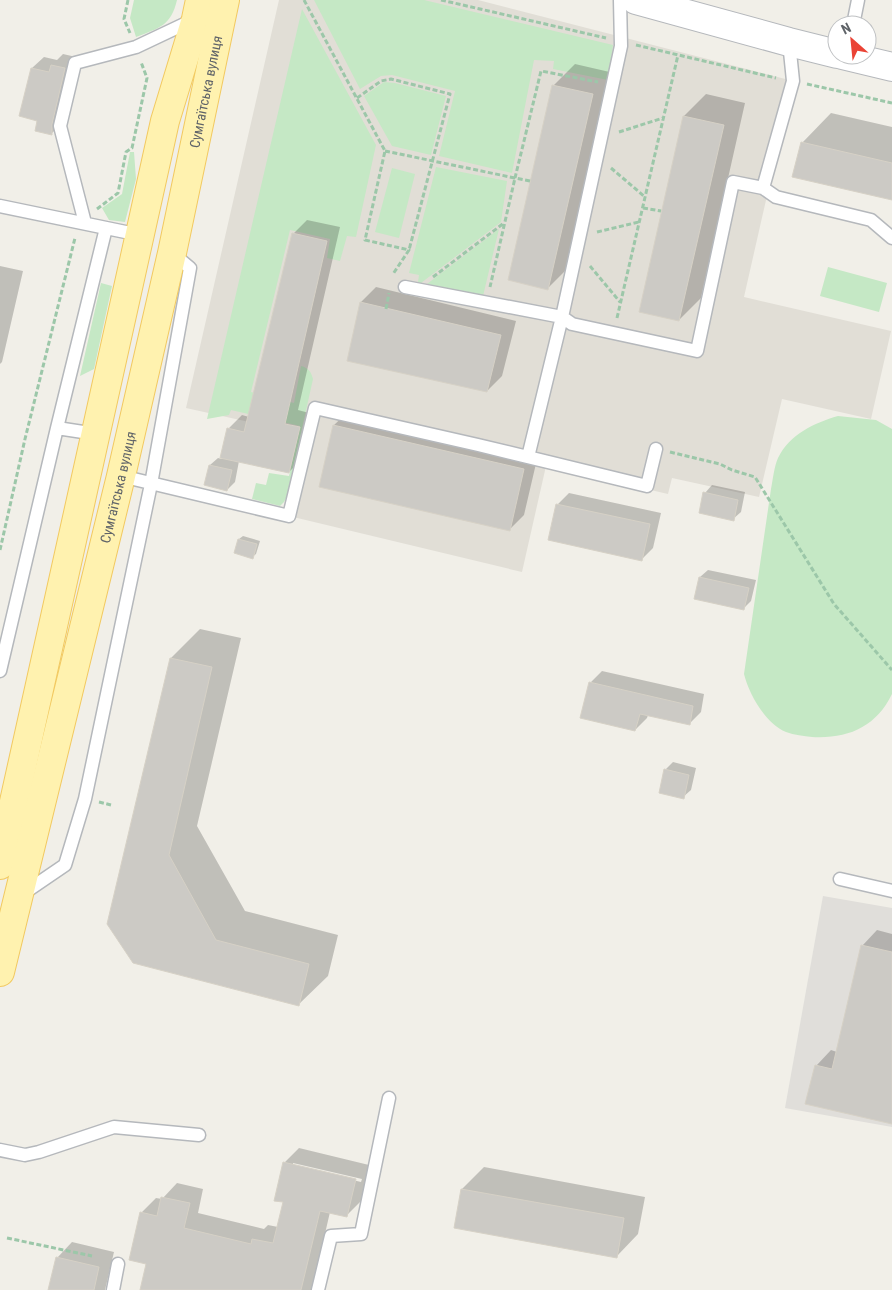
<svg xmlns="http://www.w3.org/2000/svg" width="892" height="1290" font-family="'Roboto Condensed',sans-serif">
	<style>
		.industrial { fill: #e0deda }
		.education { fill: #e1ded6 }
		.green { fill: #c5e8c5 }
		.shadow { fill: #0003; fill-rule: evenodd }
		.building { fill: #cccac5; stroke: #d6d1c6 }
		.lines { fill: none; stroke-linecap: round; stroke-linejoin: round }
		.service-casing { stroke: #b5b8bc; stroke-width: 15 }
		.tertiary-casing { stroke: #b5b8bc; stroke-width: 30 }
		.primary-casing { stroke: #f2c960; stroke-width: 30 }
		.path { stroke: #9cc7a9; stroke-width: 3; stroke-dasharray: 5 2.5; stroke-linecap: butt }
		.service { stroke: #fff; stroke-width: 12 }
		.tertiary { stroke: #fff; stroke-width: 28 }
		.primary { stroke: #fff2af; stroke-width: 28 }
		.labels { text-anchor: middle; stroke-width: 5; stroke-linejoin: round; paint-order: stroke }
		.street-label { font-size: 14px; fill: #5f6368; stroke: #fff }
	</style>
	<rect width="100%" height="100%" fill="#f1efe8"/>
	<path class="industrial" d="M 823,896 L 892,908 L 892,1127 L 785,1108 Z"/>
	<path class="education" d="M 279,0 L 478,0 L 793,81 L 744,297 L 891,331 L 871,419 L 782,399 L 759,497 L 672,478 L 668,494 L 546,466 L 522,572 L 289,516 L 308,435 L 186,408 Z"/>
	<path class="green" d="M 134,0 L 177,0 C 171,26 159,28 136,37 L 130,18 Z
		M 314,0 L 424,0 L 613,45 L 608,80 L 553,69 L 554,61 L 534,60 L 512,173 L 439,156 L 455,91 L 392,75 L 381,76 L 360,89 Z
		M 302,9 L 376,145 L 356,237 L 347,236 L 340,261 L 327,258 L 330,239 L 290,230 L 251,392 L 294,403 L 301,366 C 309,368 311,372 313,379 L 287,496 L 284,502 L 280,506 L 252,499 L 256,483 L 266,485 L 269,473 L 289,476 L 300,426 L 231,410 L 229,415 L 207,419 Z
		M 384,82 L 395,83 L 446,96 L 431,155 L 392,146 L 364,96 Z
		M 130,152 L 134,152 L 136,179 L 125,222 L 109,220 L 102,208 L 122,194 Z
		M 436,167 L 507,181 L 501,222 L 421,283 L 418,282 L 419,275 L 409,273 Z
		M 392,168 L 415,174 L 399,238 L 375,232 Z
		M 499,229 L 483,296 L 427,284 Z
		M 828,267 L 887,283 L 879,312 L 820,296 Z
		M 101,283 L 112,286 L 94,369 L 80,376 Z
		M 838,416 L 876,420 L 892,429 L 892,694 C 876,727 848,739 812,737 C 804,736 794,735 786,732 C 765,723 749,694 744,674 L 771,489 C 773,479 774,467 778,458 C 790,434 814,423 838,416 Z"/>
	<path class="shadow" d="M 63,54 L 76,57 L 63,122 L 52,133 L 38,120 L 32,68 L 44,57 L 57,60 Z
		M 575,64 L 614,73 L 570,266 L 548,288 L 553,86 Z
		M 706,94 L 745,103 L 701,298 L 679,320 L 684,116 Z
		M 831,113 L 892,127 L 892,199 L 802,143 Z
		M 307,220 L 340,227 L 298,410 L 313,414 L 303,458 L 289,472 L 239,461 L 235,482 L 227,490 L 210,465 L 218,458 L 222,459 L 228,429 L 242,415 L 249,417 L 293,234 Z
		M 0,266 L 23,271 L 2,362 L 0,364 Z
		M 376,287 L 516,321 L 502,376 L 487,391 L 349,360 L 361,302 Z
		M 349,411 L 538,455 L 524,515 L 509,530 L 334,425 Z
		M 712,485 L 745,492 L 741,512 L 733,519 L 705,493 Z
		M 569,493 L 661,513 L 653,548 L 641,560 L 558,504 Z
		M 243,536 L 260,541 L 256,554 L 252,557 L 239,539 Z
		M 708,570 L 756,580 L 751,601 L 743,609 L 700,577 Z
		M 200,629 L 241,638 L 197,826 L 245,911 L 338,935 L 328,976 L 298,1005 L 133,962 L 171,658 Z
		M 602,671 L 704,694 L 701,712 L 690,723 L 648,715 L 647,718 L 635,730 L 590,683 Z
		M 673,762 L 696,768 L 691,790 L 683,797 L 665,770 Z
		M 877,930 L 892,934 L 892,1123 L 816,1066 L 831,1050 L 837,1052 L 862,946 Z
		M 299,1148 L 369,1165 L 361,1201 L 346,1216 L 330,1212 L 312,1290 L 141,1290 L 147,1263 L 141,1213 L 156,1198 L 162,1199 L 177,1183 L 203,1189 L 198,1213 L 264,1229 L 268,1225 L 278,1227 L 284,1202 L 284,1163 ZM 293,1163 L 362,1179 L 361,1182 L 293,1166 Z
		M 484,1167 L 645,1197 L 638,1234 L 617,1256 L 462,1189 Z
		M 72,1242 L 114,1252 L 105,1290 L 49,1290 L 57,1258 Z"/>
	<path class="building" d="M 51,65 L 65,68 L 52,124 L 52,135 L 35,131 L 37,121 L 19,116 L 31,68 L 49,72 Z
		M 552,85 L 593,94 L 548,290 L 508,280 Z
		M 683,116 L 724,125 L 679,321 L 639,312 Z
		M 801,142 L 892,163 L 892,200 L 792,177 Z
		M 292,233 L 327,241 L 285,424 L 300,427 L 289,473 L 220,458 L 227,428 L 244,432 Z
		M 360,302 L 501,335 L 487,392 L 347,361 Z
		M 333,425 L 524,469 L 510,531 L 319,487 Z
		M 209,465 L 232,470 L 227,491 L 204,485 Z
		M 703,492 L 738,500 L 734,521 L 699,513 Z
		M 556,504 L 650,524 L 642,561 L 548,540 Z
		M 238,539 L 257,544 L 253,559 L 234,553 Z
		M 699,577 L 749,588 L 744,610 L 694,599 Z
		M 170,658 L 212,667 L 169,855 L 216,940 L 309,964 L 299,1006 L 133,963 L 107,924 Z
		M 589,682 L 693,706 L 690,725 L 640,714 L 635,731 L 580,718 Z
		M 664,769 L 689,775 L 684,799 L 659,793 Z
		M 861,945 L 892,952 L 892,1124 L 805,1104 L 815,1065 L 832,1069 Z
		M 283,1162 L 356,1179 L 347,1217 L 320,1211 L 301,1290 L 140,1290 L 146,1264 L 129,1260 L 140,1212 L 157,1216 L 161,1197 L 190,1203 L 184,1228 L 251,1244 L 252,1239 L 273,1243 L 283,1202 L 274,1201 Z
		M 461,1189 L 624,1218 L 617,1258 L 454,1228 Z
		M 56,1257 L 99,1267 L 94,1290 L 48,1290 Z"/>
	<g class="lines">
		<defs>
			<path id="service" d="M 853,25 L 858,0
				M 789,42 L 793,81 L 763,188 L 776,197 L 871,220 L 892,238
				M 0,206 L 140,235
				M 85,223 L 60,126 L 75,63 L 136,47 L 193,20
				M 405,287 L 562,317 L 572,324 L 697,351 L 733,182 L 763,188
				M 57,428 L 96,434
				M 528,457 L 562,317 L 621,46 L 620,0
				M 121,476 L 289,516 L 315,408 L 478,445 L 647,486 L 656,449
				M 0,671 L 57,428 L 106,228
				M 840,879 L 892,891
				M 21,895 L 65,865 L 85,799 L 151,484 L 190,268 L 172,253
				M 0,1150 L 25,1155 L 39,1152 L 114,1127 L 199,1135
				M 113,1290 L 118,1264
				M 318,1290 L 331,1236 L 361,1234 L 389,1098"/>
			<path id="tertiary" d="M 636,0 L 789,42 L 837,54
				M 842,55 L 892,67"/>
			<g id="primary">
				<path d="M 0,865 L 165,121 L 196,19 L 200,0"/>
				<path id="s1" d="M 0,972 L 121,476 L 172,253 L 225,0"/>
			</g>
		</defs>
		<use href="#service" class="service-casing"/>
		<use href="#tertiary" class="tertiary-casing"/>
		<use href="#primary" class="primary-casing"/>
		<path class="path" d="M 128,0 L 124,19 L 130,33
			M 304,0 L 385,151 L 365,240 L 409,250 L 393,274
			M 441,0 L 606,38
			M 636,45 L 776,78
			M 807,84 L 892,103
			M 357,98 L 381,81 L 391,79 L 450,94 L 409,250
			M 619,132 L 663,118
			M 385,151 L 515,178 L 490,287
			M 611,168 L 645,197
			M 530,181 L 515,178 L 541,71 L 598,82
			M 643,208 L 661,211
			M 97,209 L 118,193 L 126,152 L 132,148 L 147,78 L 141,62
			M 597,232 L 639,222
			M 590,266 L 620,302
			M 433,277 L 504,223
			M 386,309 L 389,293
			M 617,318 L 678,55
			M 670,452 L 720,464 L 732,470 L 755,477 L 834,604 L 892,670
			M 0,550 L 25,439 L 75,238
			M 99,802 L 111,805
			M 7,1238 L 92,1256"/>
		<use href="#service" class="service"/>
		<use href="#tertiary" class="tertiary"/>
		<use href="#primary" class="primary"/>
	</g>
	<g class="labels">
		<g class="street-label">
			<text dy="5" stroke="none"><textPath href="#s1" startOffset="904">Сумгаїтська вулиця</textPath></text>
			<text dy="5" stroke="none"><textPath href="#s1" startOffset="499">Сумгаїтська вулиця</textPath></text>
		</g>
	</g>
	<g transform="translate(852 40) rotate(333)"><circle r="24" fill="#ffffff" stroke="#bfc1c3"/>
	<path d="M0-4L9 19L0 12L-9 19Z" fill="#ea4335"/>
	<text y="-8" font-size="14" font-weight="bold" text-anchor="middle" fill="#5f6368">N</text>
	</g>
</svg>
